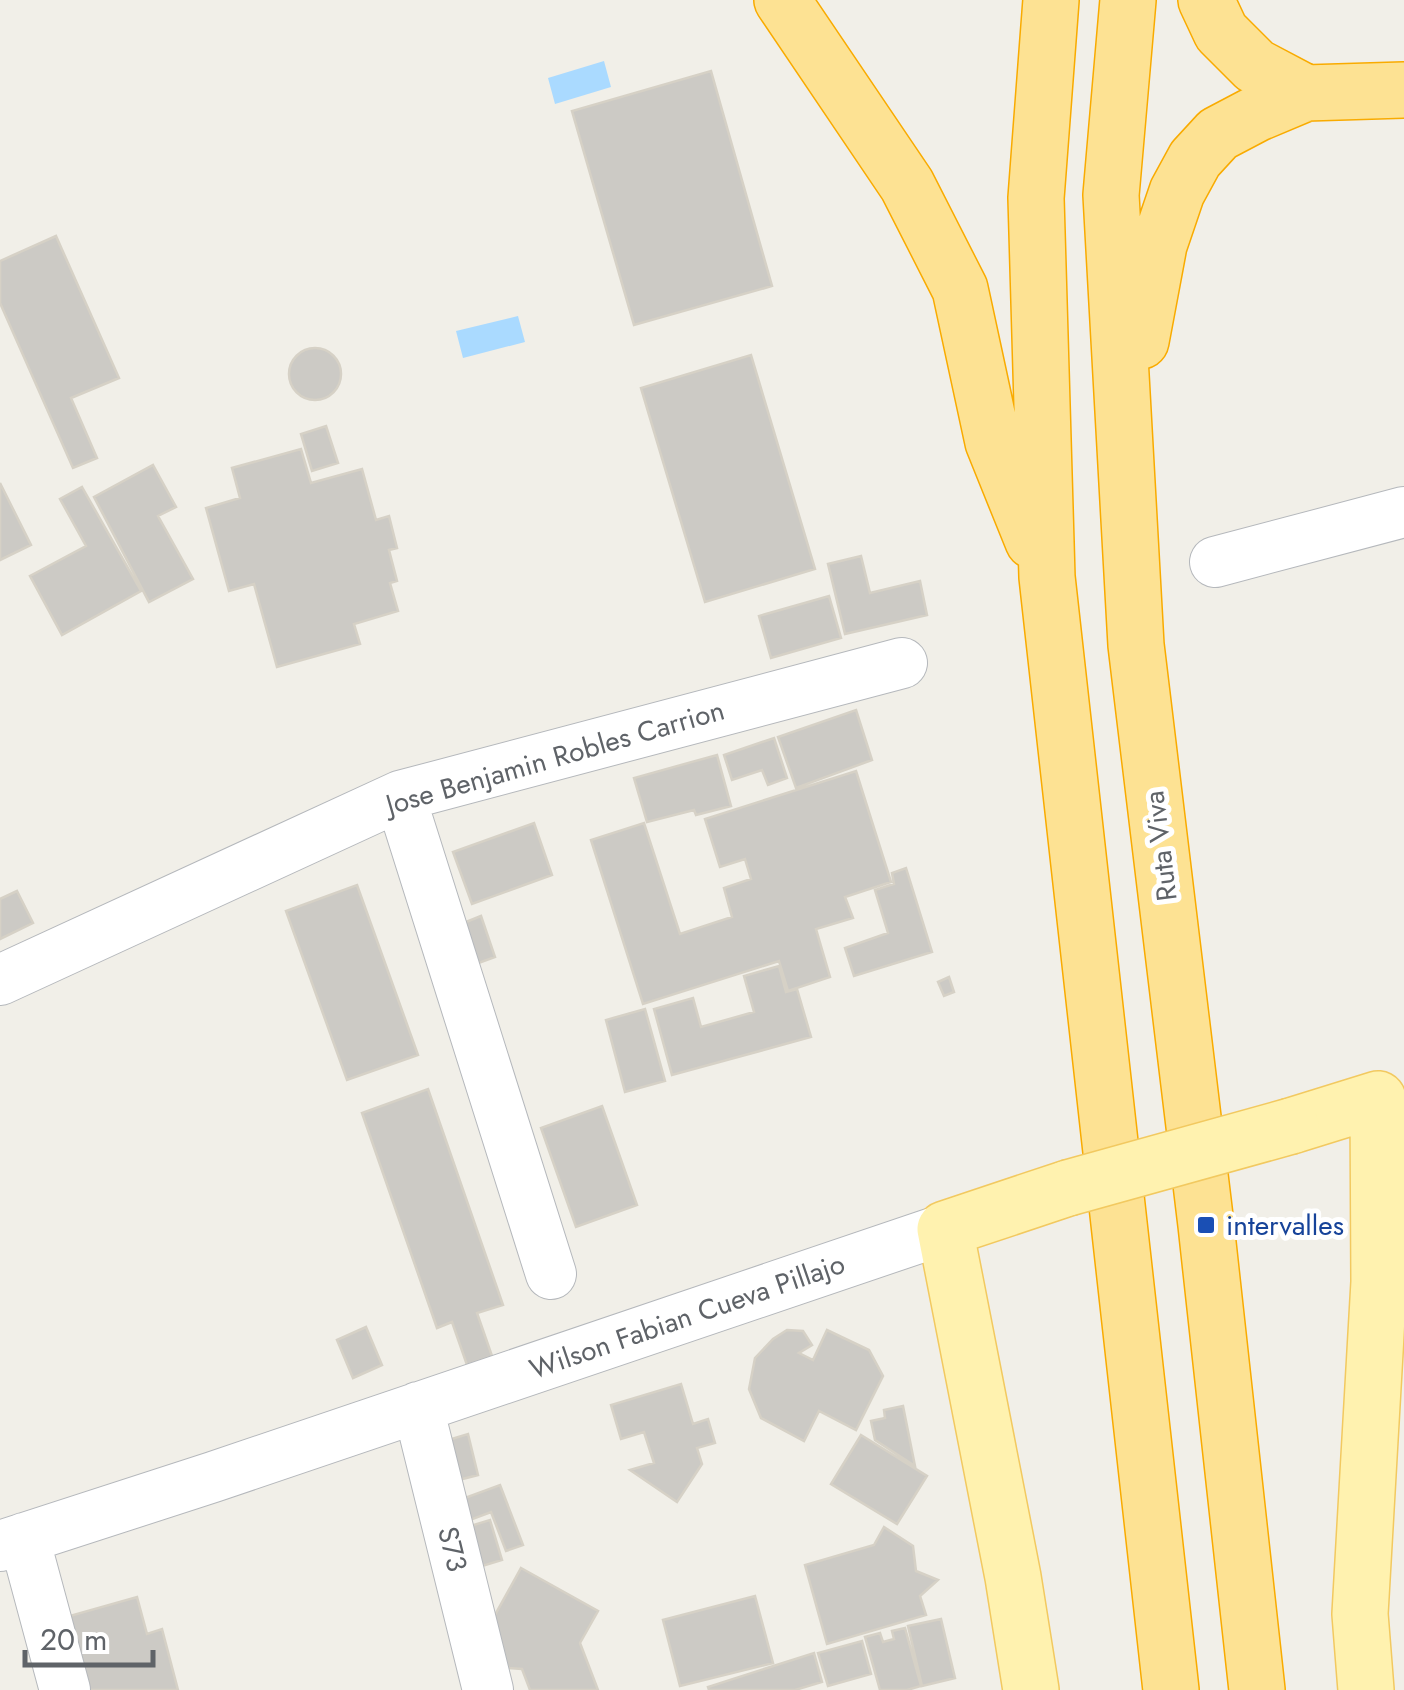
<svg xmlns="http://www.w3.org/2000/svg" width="1404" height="1690" font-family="Jost,sans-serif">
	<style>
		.water { fill: #aadaff }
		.building { fill: #cccac5; stroke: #d6d1c6; stroke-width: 2.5 }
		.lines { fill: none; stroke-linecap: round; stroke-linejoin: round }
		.street-casing { stroke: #b5b8bc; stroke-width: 52 }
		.primary-casing { stroke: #f2c960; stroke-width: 58 }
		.highway-casing { stroke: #f9ab00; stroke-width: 58 }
		.street { stroke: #fff; stroke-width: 50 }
		.primary { stroke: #fff2af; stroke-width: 55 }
		.highway { stroke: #fde293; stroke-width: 55 }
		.primary-bridge-casing { stroke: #f2c960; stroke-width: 58; stroke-linecap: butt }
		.primary-bridge { stroke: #fff2af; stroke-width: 55 }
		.transit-dot { fill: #1a4fb4; stroke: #fff; stroke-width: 4 }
		.labels { text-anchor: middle; stroke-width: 10; stroke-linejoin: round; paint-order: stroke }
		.street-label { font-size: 28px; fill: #5f6368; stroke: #fff }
		.transit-label { font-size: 28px; fill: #164399; stroke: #fff; text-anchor: start }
	</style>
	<rect width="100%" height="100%" fill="#f1efe8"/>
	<path class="water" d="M 604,61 L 611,87 L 555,104 L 548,78 Z
		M 518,316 L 525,342 L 463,358 L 456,331 Z"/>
	<path class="building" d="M 711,71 L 772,286 L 634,325 L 572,111 Z
		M 56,236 L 119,378 L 71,398 L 97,458 L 73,468 L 0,303 L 0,261 Z
		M289 374a26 26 0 1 1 52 0a26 26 0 1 1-52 0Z
		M 751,355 L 815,569 L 705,602 L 641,388 Z
		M 326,426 L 338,463 L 312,471 L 301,434 Z
		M 301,449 L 311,483 L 362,469 L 376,520 L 389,516 L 397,548 L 389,550 L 397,581 L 390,583 L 398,611 L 354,624 L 360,644 L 277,667 L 254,584 L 229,591 L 206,508 L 240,498 L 232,468 Z
		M 153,465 L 176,507 L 158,516 L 193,579 L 149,602 L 94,497 Z
		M 0,483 L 31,545 L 0,560 Z
		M 82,487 L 141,591 L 62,635 L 30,576 L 86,546 L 60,499 Z
		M 861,556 L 870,593 L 920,581 L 927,615 L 845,634 L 828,564 Z
		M 829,596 L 841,638 L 771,658 L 759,616 Z
		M 856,710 L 872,760 L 796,788 L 778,737 Z
		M 774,738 L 787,778 L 768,785 L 762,770 L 732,780 L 724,755 Z
		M 717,755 L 731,806 L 696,815 L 694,810 L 647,822 L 634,778 Z
		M 856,771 L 891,882 L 845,897 L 853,918 L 816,929 L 830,977 L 788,991 L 779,961 L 643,1004 L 591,840 L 644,823 L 680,934 L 732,917 L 724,888 L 751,879 L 745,859 L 720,867 L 705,819 Z
		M 534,823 L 552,875 L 472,904 L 453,852 Z
		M 906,868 L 932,952 L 854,976 L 845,948 L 888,933 L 875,890 L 894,884 L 892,873 Z
		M 357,885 L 418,1055 L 347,1080 L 286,911 Z
		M 17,891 L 33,923 L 0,939 L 0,899 Z
		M 481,916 L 495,957 L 476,964 L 461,924 Z
		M 779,966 L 786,992 L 797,989 L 811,1037 L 672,1075 L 654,1009 L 693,998 L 701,1027 L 754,1012 L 744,976 Z
		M 949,977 L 954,992 L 944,996 L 938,982 Z
		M 645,1009 L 665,1081 L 625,1092 L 606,1020 Z
		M 428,1089 L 503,1305 L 477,1313 L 492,1356 L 467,1365 L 452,1322 L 437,1328 L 362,1113 Z
		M 602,1106 L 637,1205 L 576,1227 L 541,1128 Z
		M 366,1327 L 382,1365 L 353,1378 L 337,1340 Z
		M 787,1330 L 803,1331 L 812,1345 L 799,1353 L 813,1360 L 827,1330 L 869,1350 L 883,1376 L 856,1430 L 819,1411 L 804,1441 L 761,1418 L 749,1389 L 755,1358 L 773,1339 Z
		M 681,1384 L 693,1424 L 708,1419 L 715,1443 L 697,1448 L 702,1464 L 677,1502 L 630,1470 L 654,1463 L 644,1432 L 621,1439 L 611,1405 Z
		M 903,1406 L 915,1466 L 875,1440 L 871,1421 L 885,1418 L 884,1410 Z
		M 468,1434 L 478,1475 L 439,1485 L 445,1441 Z
		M 861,1435 L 927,1476 L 897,1524 L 831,1484 Z
		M 500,1485 L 523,1545 L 506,1551 L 491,1512 L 462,1523 L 454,1502 Z
		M 490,1520 L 502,1560 L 466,1571 L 454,1531 Z
		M 884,1527 L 913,1546 L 916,1571 L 938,1580 L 920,1596 L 926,1615 L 827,1644 L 805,1565 L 874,1545 Z
		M 521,1568 L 598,1611 L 580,1643 L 598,1690 L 530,1690 L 522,1669 L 509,1668 L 485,1633 Z
		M 755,1596 L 773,1663 L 680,1686 L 663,1620 Z
		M 137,1597 L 147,1634 L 162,1629 L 178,1690 L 86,1690 L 66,1617 Z
		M 941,1619 L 955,1678 L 922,1686 L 908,1626 Z
		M 905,1628 L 921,1686 L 907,1690 L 880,1690 L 865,1637 L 880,1633 L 883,1642 L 894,1639 L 892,1631 Z
		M 862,1641 L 871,1674 L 828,1686 L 818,1653 Z
		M 814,1653 L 822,1682 L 795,1690 L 709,1690 L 708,1687 Z"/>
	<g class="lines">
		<defs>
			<path id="street" d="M 1215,562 L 1404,512
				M 400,796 L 551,1274
				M 0,980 L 400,796 L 902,663
				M 418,1407 L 488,1690
				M 24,1538 L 65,1690
				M 0,1546 L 213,1477 L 945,1229"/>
			<path id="primary" d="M 1291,1126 L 1378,1099 L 1379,1282 L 1360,1614 L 1366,1690
				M 1031,1690 L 1013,1577 L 945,1229 L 1068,1188"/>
			<path id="highway" d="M 782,0 L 907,185 L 960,289 L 993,442 L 1033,541
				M 1051,0 L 1036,198 L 1047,577 L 1171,1690
				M 1128,0 L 1111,195 L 1136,645 L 1206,1225 L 1257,1690
				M 1206,0 L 1221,32 L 1255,66 L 1306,93
				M 1141,341 L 1159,245 L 1177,192 L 1195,159 L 1218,134 L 1256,114 L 1306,93 L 1404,90"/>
		</defs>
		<use href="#street" class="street-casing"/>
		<use href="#primary" class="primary-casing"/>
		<use href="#highway" class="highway-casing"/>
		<use href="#street" class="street"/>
		<use href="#primary" class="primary"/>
		<use href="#highway" class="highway"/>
		<defs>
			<path id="primary-bridge" d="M 1068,1188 L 1291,1126"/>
		</defs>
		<use href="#primary-bridge" class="primary-bridge-casing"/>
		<use href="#primary-bridge" class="primary-bridge"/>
	</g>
	<rect class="transit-dot" x="1196" y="1215" width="20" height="20" rx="5"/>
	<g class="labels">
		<g class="street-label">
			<text transform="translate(555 757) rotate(-16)" y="10">Jose Benjamin Robles Carrion</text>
			<text transform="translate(1160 846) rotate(-97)" y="10">Ruta Viva</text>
			<text transform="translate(687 1316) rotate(-19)" y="10">Wilson Fabian Cueva Pillajo</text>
			<text transform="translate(453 1549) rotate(76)" y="10">S73</text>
		</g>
		<g class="transit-label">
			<text x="1226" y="1235">intervalles</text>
		</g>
	</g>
	<path d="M25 1650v15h128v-15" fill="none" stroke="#5f6368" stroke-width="5"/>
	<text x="40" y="1650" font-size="30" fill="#5f6368" stroke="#ffffff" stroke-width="8" paint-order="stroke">20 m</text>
</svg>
